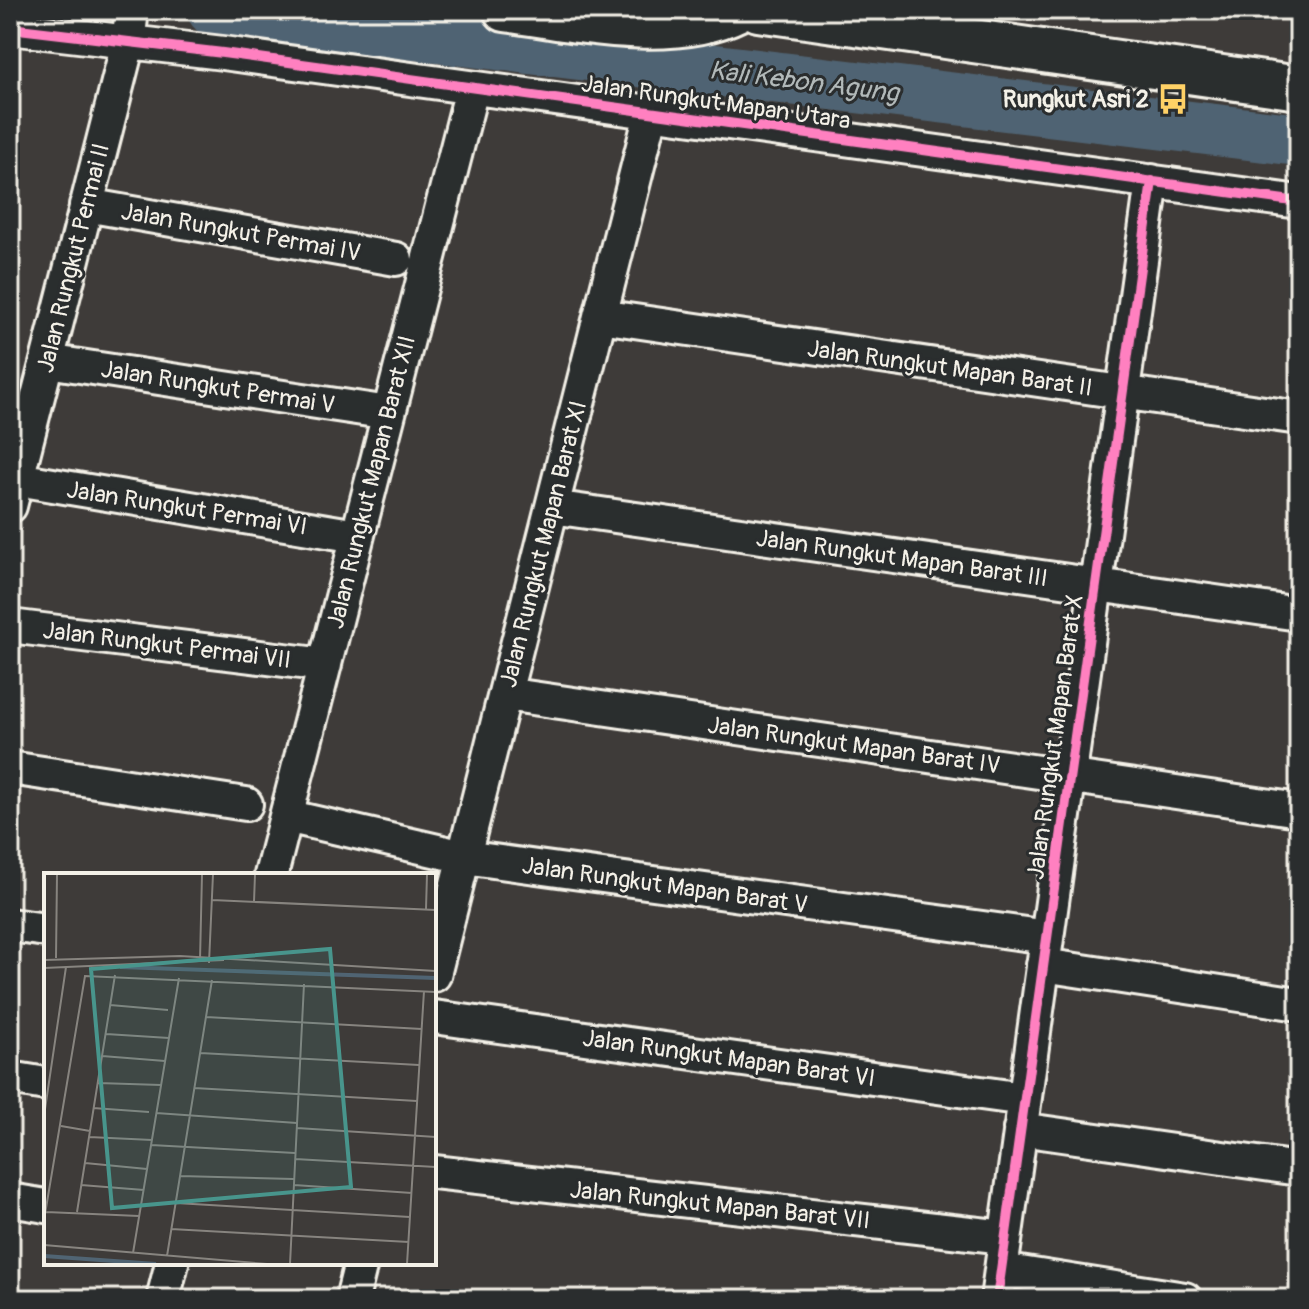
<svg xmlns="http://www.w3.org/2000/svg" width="1309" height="1309" font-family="Pangolin,sans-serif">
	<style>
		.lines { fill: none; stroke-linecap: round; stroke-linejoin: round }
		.river { stroke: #506473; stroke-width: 52 }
		.minor-casing { stroke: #f4f1e8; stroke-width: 38 }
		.major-casing { stroke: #f4f1e8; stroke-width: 48 }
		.minor { stroke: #2a2d2e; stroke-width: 32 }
		.major { stroke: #2a2d2e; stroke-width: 42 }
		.cycleway-casing { stroke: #2a2d2e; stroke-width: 15 }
		.cycleway { stroke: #ff80c0; stroke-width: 10 }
		.labels { text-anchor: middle; stroke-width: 6; stroke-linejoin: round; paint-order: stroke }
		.poi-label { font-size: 24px; font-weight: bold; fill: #f4f1e8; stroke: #2a2d2e; text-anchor: end }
		.street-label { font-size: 24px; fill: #f4f1e8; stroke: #2a2d2e }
		.water-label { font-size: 26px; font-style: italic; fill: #b2b9b9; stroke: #2a2d2e }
		.inset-river { fill: none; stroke: #506473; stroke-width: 4 }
		.inset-road { fill: none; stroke: #87847f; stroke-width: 2 }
		.view { fill: #48958c; fill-opacity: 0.15; stroke: #48958c; stroke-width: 4 }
		.inset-edge { fill: none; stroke: #f4f1e8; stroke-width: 4 }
	</style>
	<rect width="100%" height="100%" fill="#3e3b39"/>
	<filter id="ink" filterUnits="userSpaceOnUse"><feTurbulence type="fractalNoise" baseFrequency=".0125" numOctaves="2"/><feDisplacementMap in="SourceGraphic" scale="16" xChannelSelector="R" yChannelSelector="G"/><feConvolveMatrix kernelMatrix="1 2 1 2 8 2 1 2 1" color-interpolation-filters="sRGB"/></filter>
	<g filter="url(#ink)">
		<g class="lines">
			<path class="river" d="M 213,10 L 1299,140"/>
			<defs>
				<path id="minor" d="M 10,28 L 223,53 L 1299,202
					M 86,205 L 396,259
					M 600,316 L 1299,418
					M 47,361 L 389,413
					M 17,479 L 357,536
					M 10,506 L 128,43 L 132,10
					M 552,507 L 1299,614
					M 10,626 L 325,665
					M 505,694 L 1299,810
					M 10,768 L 246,804
					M 286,816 L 464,857 L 1047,937
					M 271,875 L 472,89
					M 10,925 L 46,930
					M 1043,965 L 1299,1004
					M 434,975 L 651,114
					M 434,1017 L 1024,1099
					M 10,1078 L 46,1084
					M 1020,1129 L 1299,1169
					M 434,1172 L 1005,1237
					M 10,1200 L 46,1206
					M 1001,1270 L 1185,1299
					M 163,1299 L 172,1263
					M 352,1299 L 361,1263
					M 997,1299 L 1152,181"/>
				<path id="major" d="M 505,10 C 574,20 673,42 737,10
					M 758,10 L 1299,88"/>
			</defs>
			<use href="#minor" class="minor-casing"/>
			<use href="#major" class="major-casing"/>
			<use href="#minor" class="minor"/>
			<use href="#major" class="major"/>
			<defs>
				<path id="cycleway" d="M 10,28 L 223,53 L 1299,202
					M 997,1299 L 1152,181"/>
			</defs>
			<use href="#cycleway" class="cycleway-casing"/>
			<use href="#cycleway" class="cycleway"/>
		</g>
	</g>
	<defs>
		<symbol id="bus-bare" viewBox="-9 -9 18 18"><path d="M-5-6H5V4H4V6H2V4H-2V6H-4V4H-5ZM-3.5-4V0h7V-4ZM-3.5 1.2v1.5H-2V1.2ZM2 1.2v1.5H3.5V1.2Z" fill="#ffd166" stroke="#2a2d2e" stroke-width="2.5" paint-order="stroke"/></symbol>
	</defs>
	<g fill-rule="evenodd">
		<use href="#bus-bare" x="1151" y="77" width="44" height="44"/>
	</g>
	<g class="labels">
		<g class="poi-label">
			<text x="1149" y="107">Rungkut Asri 2</text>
		</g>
		<g class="street-label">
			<text transform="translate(716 102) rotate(8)" y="8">Jalan Rungkut Mapan Utara</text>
			<text transform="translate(241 232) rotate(10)" y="8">Jalan Rungkut Permai IV</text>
			<text transform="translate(73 258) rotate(-76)" y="8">Jalan Rungkut Permai II</text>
			<text transform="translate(950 368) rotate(8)" y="8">Jalan Rungkut Mapan Barat II</text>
			<text transform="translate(218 387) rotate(9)" y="8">Jalan Rungkut Permai V</text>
			<text transform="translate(371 482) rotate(-76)" y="8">Jalan Rungkut Mapan Barat XII</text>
			<text transform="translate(187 508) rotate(9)" y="8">Jalan Rungkut Permai VI</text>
			<text transform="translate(543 544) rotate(-76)" y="8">Jalan Rungkut Mapan Barat XI</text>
			<text transform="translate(902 558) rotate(8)" y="8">Jalan Rungkut Mapan Barat III</text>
			<text transform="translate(167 645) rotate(7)" y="8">Jalan Rungkut Permai VII</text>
			<text transform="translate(1055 737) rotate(-82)" y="8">Jalan Rungkut Mapan Barat X</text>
			<text transform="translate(854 745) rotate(8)" y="8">Jalan Rungkut Mapan Barat IV</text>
			<text transform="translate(665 885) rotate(8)" y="8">Jalan Rungkut Mapan Barat V</text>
			<text transform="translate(729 1058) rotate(8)" y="8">Jalan Rungkut Mapan Barat VI</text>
			<text transform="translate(720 1205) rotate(6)" y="8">Jalan Rungkut Mapan Barat VII</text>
		</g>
		<g class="water-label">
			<text transform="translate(804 81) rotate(7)" y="9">Kali Kebon Agung</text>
		</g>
	</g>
	<g transform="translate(44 873)">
		<rect width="392" height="392" fill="#3e3b39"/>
		<path class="inset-river" d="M 76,94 L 392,105M 0,383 L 112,391"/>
		<path class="inset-road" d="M 168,27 L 392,37M 210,29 L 211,1M 382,36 L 383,1M 12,85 L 13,1M 0,87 L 136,83 L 392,98M 156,87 L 158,1M 165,90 L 169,1M 0,95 L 180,87M 66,132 L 124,137M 162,144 L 378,156M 62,161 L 125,165M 156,180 L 375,192M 58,183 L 121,188M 54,210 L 117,212M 150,215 L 373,228M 49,235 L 105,239M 112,240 L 253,250M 0,243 L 22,94M 17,253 L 46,258M 253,255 L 392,264M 45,264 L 108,267M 107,272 L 251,280M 251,286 L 392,294M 41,290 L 103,296M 136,303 L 250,306M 37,312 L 100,317M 250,312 L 368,320M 132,330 L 366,344M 2,339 L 95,343M 33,339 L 71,102M 0,347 L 41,103 L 392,119M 127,356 L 365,369M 0,372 L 223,391M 89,380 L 135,105M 123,383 L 168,107M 246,391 L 260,111M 363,391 L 380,118"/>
		<path class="view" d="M 286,76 L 307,314 L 68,335 L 47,96 Z"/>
		<rect width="392" height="392" class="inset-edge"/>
	</g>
	<rect width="1309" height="1309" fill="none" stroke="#2a2d2e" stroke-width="40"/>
	<rect x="20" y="20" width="1269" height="1269" fill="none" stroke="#f4f1e8" stroke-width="3" filter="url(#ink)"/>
</svg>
